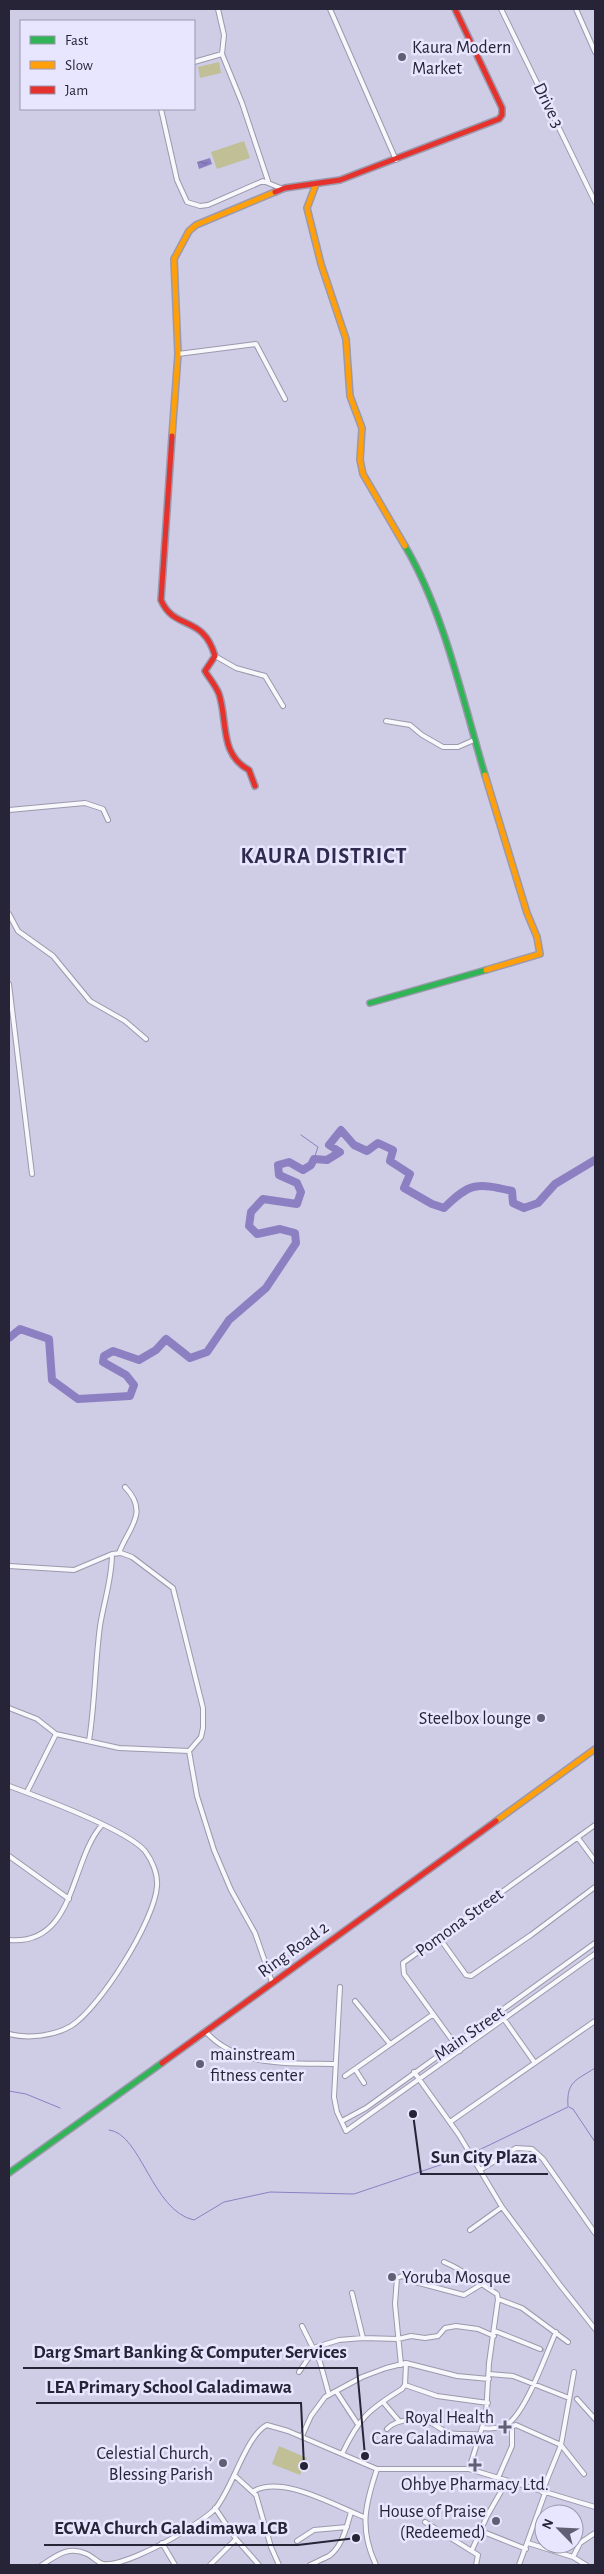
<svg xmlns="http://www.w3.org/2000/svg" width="604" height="2574" font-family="'Alegreya Sans',sans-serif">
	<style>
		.garden { fill: #c0bf96 }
		.water { fill: url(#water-ripples) }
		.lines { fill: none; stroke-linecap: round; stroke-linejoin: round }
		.stream { stroke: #8c80c2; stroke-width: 1 }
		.river { stroke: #8c80c2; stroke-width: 8 }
		.street-tunnel { stroke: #adaac3; stroke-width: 4; stroke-dasharray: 4 2; stroke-linecap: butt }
		.street-casing { stroke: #9b99ac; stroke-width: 6 }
		.fast-casing { stroke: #9b99ac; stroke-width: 8 }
		.slow-casing { stroke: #9b99ac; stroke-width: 8 }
		.jam-casing { stroke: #9b99ac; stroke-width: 8 }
		.street { stroke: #f8f7fb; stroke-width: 4 }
		.fast { stroke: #30b455; stroke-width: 5 }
		.slow { stroke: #ff9f0a; stroke-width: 5 }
		.jam { stroke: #e5322d; stroke-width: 5 }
		.poi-dot { fill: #615f74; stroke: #e8e6ff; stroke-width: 2 }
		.labels { text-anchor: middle; stroke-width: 5; stroke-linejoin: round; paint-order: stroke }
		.poi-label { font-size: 18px; fill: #262436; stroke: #e8e6ff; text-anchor: end }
		.street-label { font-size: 18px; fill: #262436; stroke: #e8e6ff }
		.district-label { font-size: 22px; font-weight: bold; letter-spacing: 1px; fill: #312a4f; stroke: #e8e6ff }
		.leader { fill: none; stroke: #262436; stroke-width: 2 }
		.callout-dot { fill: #262436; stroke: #e8e6ff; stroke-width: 2 }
		.callout-label { font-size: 19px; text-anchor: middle; font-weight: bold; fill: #262436; stroke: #e8e6ff; stroke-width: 5; stroke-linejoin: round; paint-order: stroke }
	</style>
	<defs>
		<pattern id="water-ripples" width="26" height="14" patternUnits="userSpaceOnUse" patternTransform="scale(1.25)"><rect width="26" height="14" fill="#8c80c2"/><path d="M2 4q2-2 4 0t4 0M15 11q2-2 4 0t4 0" fill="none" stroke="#72699e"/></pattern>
	</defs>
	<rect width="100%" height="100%" fill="#cfcce6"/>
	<path class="garden" d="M 219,62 L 221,73 L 200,78 L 198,67 Z
		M 244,141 L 250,158 L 217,169 L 211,152 Z
		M 279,2446 L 307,2458 L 300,2475 L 272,2464 Z"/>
	<path class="water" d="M 210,158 L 212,164 L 199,169 L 197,162 Z"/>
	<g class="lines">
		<path class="stream" d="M 301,1135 L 318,1147 L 314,1159
			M 9,2091 L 26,2094 L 60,2108
			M 568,2106 C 566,2081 577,2080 595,2068
			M 569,2107 L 573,2109 L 595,2142
			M 109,2130 C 141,2133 152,2211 194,2220 L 224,2202 L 270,2192 L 354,2194 L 464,2157
			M 477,2151 L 568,2107"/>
		<path class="river" d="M 9,1338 L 20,1329 L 49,1339 L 52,1380 L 78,1399 L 130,1396 L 134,1385 L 126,1375 L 103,1362 L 104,1356 L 113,1351 L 139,1360 L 156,1350 L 166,1339 L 190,1358 L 207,1352 L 229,1320 L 266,1288 L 296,1243 L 295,1233 L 280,1229 L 257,1234 L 249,1226 L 251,1212 L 263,1199 L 297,1204 L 301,1192 L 297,1183 L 279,1175 L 278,1165 L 289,1162 L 303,1170 L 311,1165 L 314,1159 L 327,1160 L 340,1152 L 329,1145 L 341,1130 L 354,1145 L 367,1151 L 378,1143 L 393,1150 L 390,1161 L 410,1174 L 404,1188 L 432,1204 L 444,1208 C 470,1182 477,1183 512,1191 L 513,1203 L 524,1208 L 538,1203 L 555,1184 L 595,1160"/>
		<path class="street-tunnel" d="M 540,2349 L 545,2351"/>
		<defs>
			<path id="street" d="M 330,9 L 396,160
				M 501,9 L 595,202
				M 576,9 L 595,52
				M 222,54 L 242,103 L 268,181
				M 194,62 L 222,54 L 224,35 L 218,9
				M 161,109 L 177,180 L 187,202 L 200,206 L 208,205 L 263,181 L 283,189
				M 178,354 L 256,344 L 285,399
				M 215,656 L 236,668 L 265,676 L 283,706
				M 386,721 L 410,725 L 422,735 L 443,747 L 458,747 L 474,740
				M 9,810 L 85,803 L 103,809 L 108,820
				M 9,914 L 18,931 L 53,956 L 90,1001 L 125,1021 L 146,1039
				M 9,984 L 32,1174
				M 119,1553 C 128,1528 150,1513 125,1487
				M 9,1566 L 74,1570 L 112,1554 L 121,1553 L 132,1557 L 173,1588 L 203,1708 L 203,1728 L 201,1737 L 189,1751 L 119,1748 L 56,1734 L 37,1719 L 9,1708
				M 89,1741 C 95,1703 95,1664 100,1626 C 104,1601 112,1579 112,1554
				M 189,1751 L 197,1796 L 214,1850 L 231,1890 L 255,1933 L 272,1982
				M 9,1786 C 39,1797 126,1829 145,1851 C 152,1860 158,1874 157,1886 C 155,1920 100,2008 71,2026 C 54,2036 28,2039 9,2034
				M 27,1792 L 56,1734
				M 578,1838 L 595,1861
				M 9,1856 L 69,1899
				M 438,1936 L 466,1975 L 471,1976 L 531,1935 L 595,1887
				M 9,1940 C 76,1946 70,1860 102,1825
				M 340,1987 L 334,2097 L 337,2112 L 346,2131 L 595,1954
				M 355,2001 L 390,2044
				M 499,2012 L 535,2063
				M 205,2031 C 238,2068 290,2063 335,2064
				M 460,2051 L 404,1974 L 403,1963 L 595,1825
				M 355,2069 L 364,2083
				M 414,2072 L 459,2135 L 502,2207 L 560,2285 L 595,2329
				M 345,2076 L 432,2015
				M 342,2121 L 366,2108 L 595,1943
				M 450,2122 L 595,2021
				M 480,2170 L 516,2148 L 532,2149 L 543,2159 L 595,2233
				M 470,2230 L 502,2207
				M 444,2262 C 464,2270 479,2283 497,2294 L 498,2299 L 489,2363 L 486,2415 L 469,2469
				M 352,2293 L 363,2338
				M 498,2299 L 522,2308 L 568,2342
				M 302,2326 L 320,2362 L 329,2395
				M 495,2331 L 540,2349
				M 401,2365 L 395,2304 L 397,2278 L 402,2276 L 415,2282 L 464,2295 L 482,2284
				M 299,2372 L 316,2347 L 339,2340 L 363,2338 L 398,2339 L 411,2336 L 425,2338 L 438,2336 L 445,2328 L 456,2326 L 478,2329 L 494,2336
				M 489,2374 L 513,2376 L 569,2398
				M 405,2385 L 437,2396 L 488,2403
				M 336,2391 L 357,2423
				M 577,2399 L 595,2419
				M 383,2402 L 399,2421
				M 513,2426 L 516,2425 L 561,2445 L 584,2474
				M 482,2428 C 491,2429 502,2428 509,2423 C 527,2409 546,2354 556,2332
				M 387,2429 C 397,2418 422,2417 435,2425 C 440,2428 443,2431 449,2433 C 459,2435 469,2433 480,2435
				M 302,2436 L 311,2416 L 325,2397 L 362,2377 L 386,2368 L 406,2363 L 457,2376 L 489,2379
				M 342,2454 C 359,2418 368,2410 402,2389 L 405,2385 L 406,2363
				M 234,2475 L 256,2495 L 271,2547 L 279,2565
				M 498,2478 L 512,2446 L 512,2426
				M 254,2491 C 283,2475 335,2506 364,2517
				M 542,2492 L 561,2445 L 574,2372
				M 215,2508 L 236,2539 L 259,2565
				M 425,2522 L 478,2555 L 476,2565
				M 481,2531 L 526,2549
				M 297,2541 L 314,2530 L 347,2527
				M 162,2543 L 175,2565
				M 528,2543 L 573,2557 L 586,2565
				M 472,2550 L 487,2516 L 507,2481
				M 573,2557 L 580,2543 L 595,2533
				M 42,2565 C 56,2556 69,2545 87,2554 C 92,2556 98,2563 103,2564 C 118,2567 157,2547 171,2539 C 183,2532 206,2518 215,2509 C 232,2490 246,2435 267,2425 L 288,2431 L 377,2469 L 469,2469 L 595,2507
				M 210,2565 L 236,2539
				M 310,2565 C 316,2562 323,2559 329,2556 C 342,2547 347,2526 351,2512
				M 376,2565 C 359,2529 365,2505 377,2469
				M 519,2565 L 545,2493"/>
			<path id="fast" d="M 405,546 C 444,612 463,701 485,775
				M 370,1003 L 486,970
				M 9,2173 L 162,2063"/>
			<path id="slow" d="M 316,184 L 307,208 L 321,264 L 346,339 L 350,396 L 362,428 L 360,460 L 363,474 L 405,546
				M 172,436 L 178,354 L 174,259 L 189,231 L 196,225 L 275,192
				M 485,775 L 527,913 L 537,937 L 540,954 L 486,970
				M 496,1821 L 595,1749"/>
			<path id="jam" d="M 275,192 L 285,188 L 340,180 L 499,119 L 502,115 L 502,108 L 455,9
				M 172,436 L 161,600 C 174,631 203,614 215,656 L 205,671 C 209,678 216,686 219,694 C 228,721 219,754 249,770 L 255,786
				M 162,2063 L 496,1821"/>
		</defs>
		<use href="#street" class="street-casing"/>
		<use href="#fast" class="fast-casing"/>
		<use href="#slow" class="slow-casing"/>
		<use href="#jam" class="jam-casing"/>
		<use href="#street" class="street"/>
		<use href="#fast" class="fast"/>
		<use href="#slow" class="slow"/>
		<use href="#jam" class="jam"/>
	</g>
	<g class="poi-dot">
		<circle cx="402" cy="57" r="5"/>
		<circle cx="541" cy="1718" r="5"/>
		<circle cx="200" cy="2064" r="5"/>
		<circle cx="392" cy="2277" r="5"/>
		<path d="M502.5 2419.5h5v5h5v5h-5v5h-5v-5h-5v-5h5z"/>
		<circle cx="223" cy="2463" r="5"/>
		<path d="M472.5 2457.5h5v5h5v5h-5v5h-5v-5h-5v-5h5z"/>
		<circle cx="496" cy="2521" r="5"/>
	</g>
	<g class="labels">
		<g class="poi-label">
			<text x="412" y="53" text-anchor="start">Kaura Modern<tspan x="412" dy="21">Market</tspan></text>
			<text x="531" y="1724">Steelbox lounge</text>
			<text x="210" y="2060" text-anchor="start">mainstream<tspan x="210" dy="21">fitness center</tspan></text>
			<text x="402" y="2283" text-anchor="start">Yoruba Mosque</text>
			<text x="494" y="2423">Royal Health<tspan x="494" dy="21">Care Galadimawa</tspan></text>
			<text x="213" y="2459">Celestial Church,<tspan x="213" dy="21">Blessing Parish</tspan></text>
			<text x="475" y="2490" text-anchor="middle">Ohbye Pharmacy Ltd.</text>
			<text x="486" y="2517">House of Praise<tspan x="486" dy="21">(Redeemed)</tspan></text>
		</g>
		<g class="street-label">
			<text transform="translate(549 105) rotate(64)" y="6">Drive 3</text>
			<text transform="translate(459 1922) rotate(-36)" y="6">Pomona Street</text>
			<text transform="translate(293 1949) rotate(-36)" y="6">Ring Road 2</text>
			<text transform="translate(469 2033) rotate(-35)" y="6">Main Street</text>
		</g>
		<g class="district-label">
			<text x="324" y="863">KAURA DISTRICT</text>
		</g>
	</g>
	<path class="leader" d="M413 2114L421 2174H548M365 2456L357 2368H23M304 2466L301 2403H36M356 2538L298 2545H44"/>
	<g class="callout-dot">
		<circle cx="413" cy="2114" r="5"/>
		<circle cx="365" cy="2456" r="5"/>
		<circle cx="304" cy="2466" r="5"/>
		<circle cx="356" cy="2538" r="5"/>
	</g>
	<g class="callout-label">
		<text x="484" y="2163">Sun City Plaza</text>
		<text x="190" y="2358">Darg Smart Banking &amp; Computer Services</text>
		<text x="169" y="2393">LEA Primary School Galadimawa</text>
		<text x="171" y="2534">ECWA Church Galadimawa LCB</text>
	</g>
	<rect width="604" height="2574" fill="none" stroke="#262436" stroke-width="20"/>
	<rect x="20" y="20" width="175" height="90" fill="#e8e6ff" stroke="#9a98af"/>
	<rect x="30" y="36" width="25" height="8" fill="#30b455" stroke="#9a98af"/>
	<text x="65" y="45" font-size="15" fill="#262436">Fast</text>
	<rect x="30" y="61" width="25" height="8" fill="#ff9f0a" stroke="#9a98af"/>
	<text x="65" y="70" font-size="15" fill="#262436">Slow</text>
	<rect x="30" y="86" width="25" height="8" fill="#e5322d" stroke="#9a98af"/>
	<text x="65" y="95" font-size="15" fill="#262436">Jam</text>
	<g transform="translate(559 2529) rotate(294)"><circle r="24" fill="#e8e6ff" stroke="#9a98af"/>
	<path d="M0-4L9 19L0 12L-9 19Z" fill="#615f74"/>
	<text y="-8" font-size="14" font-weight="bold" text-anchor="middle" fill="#262436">N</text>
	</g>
</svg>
